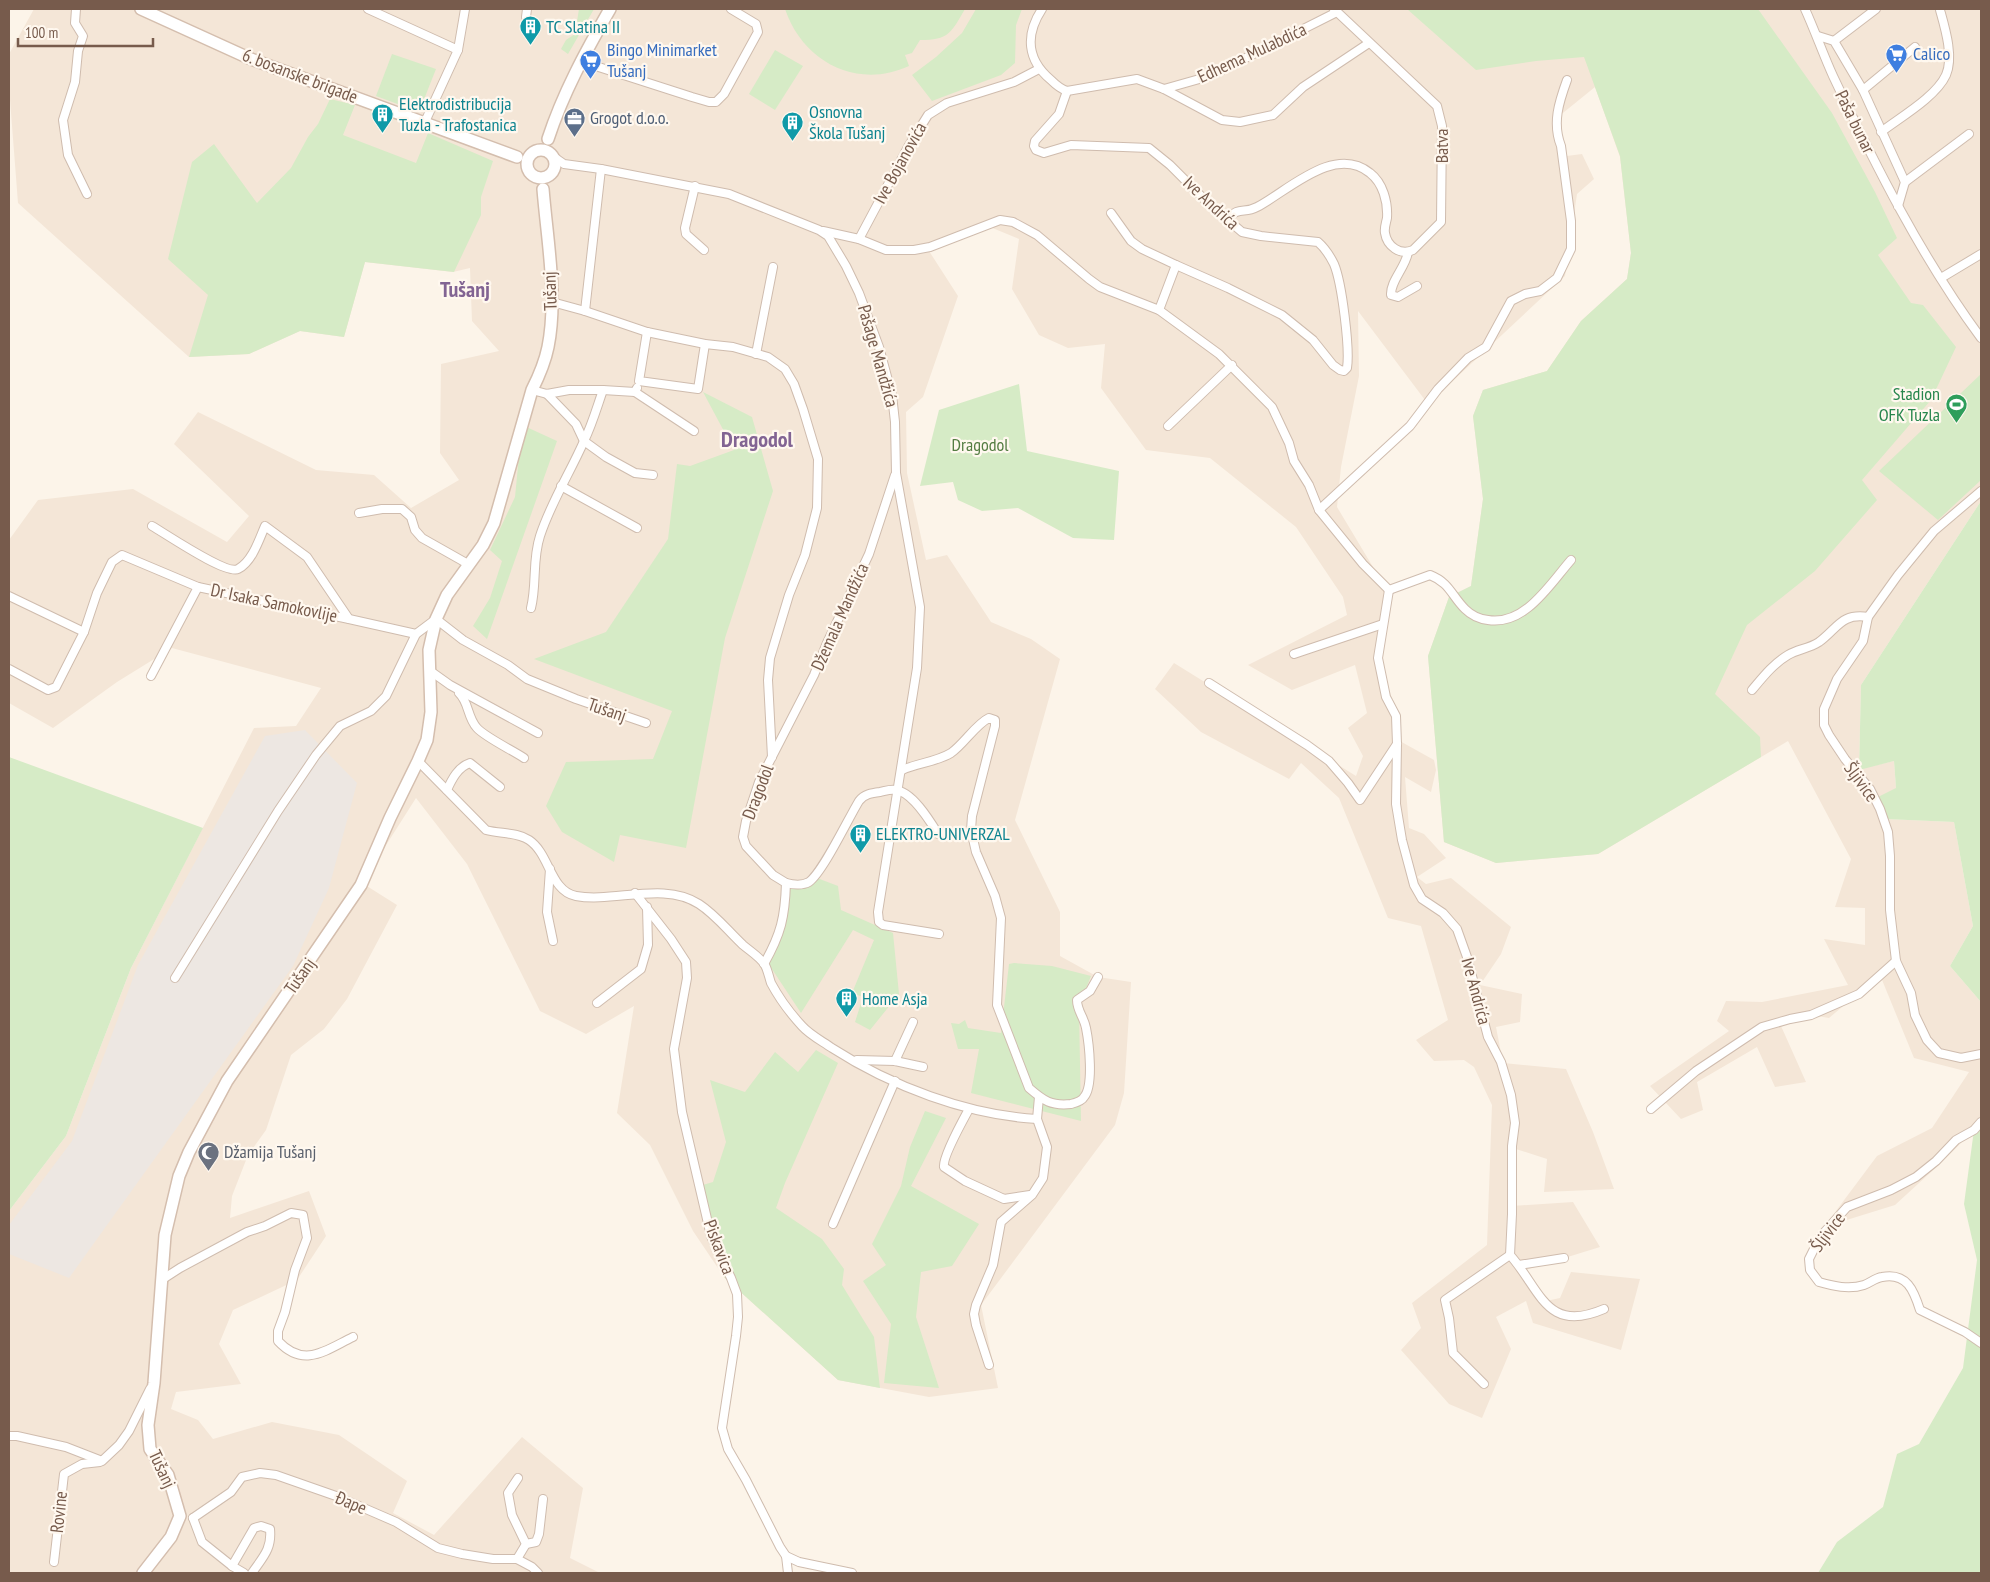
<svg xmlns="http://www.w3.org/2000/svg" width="1990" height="1582" font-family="'PT Sans Narrow',sans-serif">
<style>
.residential{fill:#f4e6d7}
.industrial{fill:#ede7e2}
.green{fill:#d6ebc6}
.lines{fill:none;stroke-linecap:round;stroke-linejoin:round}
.street-casing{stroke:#cfbcae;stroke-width:10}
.secondary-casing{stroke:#d4beae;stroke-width:14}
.street{stroke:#fff;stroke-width:8}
.secondary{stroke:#fff;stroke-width:11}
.labels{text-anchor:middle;stroke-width:4.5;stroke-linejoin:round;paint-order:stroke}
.culture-label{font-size:18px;fill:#0d838f;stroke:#fff8ef;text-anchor:start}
.shop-label{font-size:18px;fill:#366cbe;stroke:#fff8ef;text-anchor:start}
.street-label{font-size:18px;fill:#775b4c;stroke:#fff8ef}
.service-label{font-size:18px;fill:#4e5e75;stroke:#fff8ef;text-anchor:start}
.leisure-label{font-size:18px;fill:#27864d;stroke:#fff8ef;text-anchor:end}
.park-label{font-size:18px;fill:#557d43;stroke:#fff8ef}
.worship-label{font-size:18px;fill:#5b616d;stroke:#fff8ef;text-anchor:start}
.district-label{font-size:22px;font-weight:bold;fill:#826493;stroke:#fff8ef}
</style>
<rect width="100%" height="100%" fill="#fcf4e9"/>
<path class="residential" d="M34,9H1981V501L1861,685L1859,769L1894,761L1896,788L1885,819L1954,822L1973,926L1950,966L1981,1002V1128L1974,1130L1942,1162L1895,1205L1824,1227L1877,1156L1932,1128L1969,1072L1914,1058L1880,975L1829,1018L1811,1015L1781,1026L1806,1082L1775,1087L1757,1047L1697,1082L1703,1110L1681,1119L1650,1086L1729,1031L1717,1021L1726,1001L1762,1002L1848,985L1824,939L1865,945V908L1835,907L1851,859L1788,741L1598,854L1496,863L1444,842L1428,656L1449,597L1471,586L1483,499L1473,416L1483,390L1547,371L1581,321L1627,279L1631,253L1620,157L1595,87L1553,121L1559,157L1582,154L1594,179L1577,194L1565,276L1428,404L1358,311L1359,376L1341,467L1337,507L1388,592L1375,661L1398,740L1434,760L1436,770L1431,792L1405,777L1409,828L1424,834L1446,858L1417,877L1426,884L1451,878L1511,927L1501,954L1480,985L1522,994L1520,1022L1496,1027L1503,1063L1566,1069L1593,1132L1614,1189L1544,1192L1547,1159L1516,1149L1512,1206L1573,1202L1600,1247L1522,1271L1546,1301L1560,1298L1571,1272L1640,1279L1621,1350L1533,1323L1526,1301L1496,1317L1511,1349L1482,1418L1449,1404L1401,1350L1421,1328L1412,1303L1487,1245L1492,1105L1474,1067L1464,1060L1434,1061L1416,1040L1448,1020L1421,926L1388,918L1339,798L1301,763L1289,779L1201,732L1155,689L1174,663L1356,776L1363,756L1348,728L1367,713L1355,665L1292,690L1248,665L1347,615L1343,597L1296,527L1210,458L1146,450L1101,388L1105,344L1068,348L1039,335L1012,289L1019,239L990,227L929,251L958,296L923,397L906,412L907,473L926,560L947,555L991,622L1031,639L1060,659L1015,820L1060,912V956L1098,977L1131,982L1124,1093L1115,1125L981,1305L998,1388L929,1397L838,1380L724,1277L693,1231L650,1145L617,1113L634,1006L586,1034L540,1011L467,864L416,798L362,883L397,905L347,999L324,1029L291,1055L266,1130L248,1155L232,1196L230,1218L309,1191L326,1236L297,1280L233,1310L219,1344L241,1384L176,1392L171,1409L198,1420L213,1439L272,1422L339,1435L407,1481L393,1513L434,1535L522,1437L583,1488L570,1558L600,1573H9V1211L66,1136L131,968L254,728L296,726L321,688L172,648L117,682L53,728L9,703V540L38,500L133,489L227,542L249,516L174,444L198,412L316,470L374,475L411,508L459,480L440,453L441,364L499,351L472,321L470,268L453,272L365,262L344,337L300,331L249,354L189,357L18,203L9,87V54Z"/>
<path class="industrial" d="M305,730L357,783L329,888L293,966L69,1278L9,1254V1225L72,1141L138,965L265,736Z"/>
<g class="green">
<path d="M579,9H594L568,54L561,49L566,40L575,34Z"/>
<path d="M785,9H965C951,33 949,40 920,40L912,53L905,55L909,66C857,90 803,62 785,9Z"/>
<path d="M976,9H1022L1016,25L1015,63L1001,75L932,101L912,75L936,57L962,33Z"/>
<path d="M1407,9H1758L1832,113L1875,192L1897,238L1878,255L1911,303L1923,305L1956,347L1931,400L1862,480L1877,500L1815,571L1747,625L1715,694L1760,737L1761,757L1598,854L1496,863L1444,842L1428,656L1449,597L1471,586L1483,499L1473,416L1483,390L1547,371L1581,321L1627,279L1631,253L1620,156L1584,57L1536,61L1476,70Z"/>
<path d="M775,50L803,66L775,110L749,94Z"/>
<path d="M392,54L436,69L419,112L376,96Z"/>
<path d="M330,99L355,105L343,135L416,163L428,133L493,161L481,197V215L454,272L365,262L344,337L300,331L249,354L189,357L208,295L168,259L192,162L214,144L257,203L291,168L308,137L318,124Z"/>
<path d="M1981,374V480L1938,520L1879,471Z"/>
<path d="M1019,384L1027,451L1119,471L1114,540L1073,538L1018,508L982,511L958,500L953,482L920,486L939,410Z"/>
<path d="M703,392L752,417L773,491L725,638L686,848L620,835L614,862L562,832L546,806L566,762L653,759L672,711L534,659L606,632L668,539L677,464L690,466L734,450Z"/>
<path d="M522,425L557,441L487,639L473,626L490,598L502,561L490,550L515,497Z"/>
<path d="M1981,501V1002L1950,966L1973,926L1954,822L1885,819L1874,799L1896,788L1894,761L1859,770L1861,685Z"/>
<path d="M9,757L203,828L131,968L66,1136L9,1211Z"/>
<path d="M817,878L838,886L841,910L893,933L899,994L870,1030L855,1022L863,997L852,993L874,940L853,930L801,1013L766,960L782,926L783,890Z"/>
<path d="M1014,963L1052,966L1091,976L1079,1006L1081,1121L971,1093L979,1049H958L951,1023L959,1024L965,1020L968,1028L1001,1033L1009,964Z"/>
<path d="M816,1050L838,1063L785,1183L776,1208L822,1239L844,1269L842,1285L874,1337L880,1388L838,1380L724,1277L696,1187L713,1182L726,1142L710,1080L745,1092L775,1052L798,1072Z"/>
<path d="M925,1111L946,1118L911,1186L979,1224L952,1266L921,1272L916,1317L939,1388L884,1383L891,1324L863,1281L886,1265L872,1244L901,1186L910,1147Z"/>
<path d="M1981,1128V1573H1818L1837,1542L1883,1507L1897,1454L1919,1444L1963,1368L1977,1260L1964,1204L1974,1130Z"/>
</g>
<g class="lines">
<defs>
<g id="street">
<path d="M76,9L75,23L83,36L78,51L75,82L63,120L68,155L87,194"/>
<path d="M368,9L458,50"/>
<path d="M1042,9C1025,35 1027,60 1051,80C1056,85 1061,89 1067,91L1059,114L1035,141L1034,146L1036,150L1044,153L1071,145L1149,148L1170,165L1207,202L1242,232L1261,236L1318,242C1325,248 1330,256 1334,264C1342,283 1350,349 1347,368L1344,371L1340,370L1333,365L1313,340L1282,315L1228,288L1176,265L1159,310"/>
<path d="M1805,9C1815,31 1823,54 1833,76C1876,167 1922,258 1981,338"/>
<path d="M526,17L527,9"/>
<path d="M1818,36L1834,41L1863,90L1905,182L1898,206"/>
<path d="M1834,41L1876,9"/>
<path d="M580,61L692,97L709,102H716L724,94L758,32L756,24L731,9"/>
<path d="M1164,89L1210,76L1337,12"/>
<path d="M1863,90L1915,47"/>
<path d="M1067,91L1137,79L1164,89L1222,120L1240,122L1273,115L1303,87L1369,43"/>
<path d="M424,124L458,50L465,9"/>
<path d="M1881,132C1899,118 1936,97 1946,75C1954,57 1945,28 1940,10"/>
<path d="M554,157L564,164L601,169L729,194L819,230L828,236L846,266L859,293L879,347L892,395L895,422L896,473L920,607L917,668L878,912L879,922L883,925L939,934"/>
<path d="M1905,182L1969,134"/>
<path d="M695,186L685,228L686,234L704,250"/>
<path d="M1111,213L1131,241L1142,249L1176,265"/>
<path d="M1227,219C1239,206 1244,214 1257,207C1288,191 1334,144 1370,173C1383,183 1388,202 1387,218C1386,223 1384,228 1385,233C1387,246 1400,256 1413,250L1441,222L1442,126L1437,106L1334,9"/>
<path d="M823,231L859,239L886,250H914L930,247L1000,220L1013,222L1037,235L1089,279L1100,287L1159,310L1219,354L1272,407L1289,443L1294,461L1309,485L1319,510L1363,564L1389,590"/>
<path d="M859,239L908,147L928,115L947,103L1014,82L1039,69"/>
<path d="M1408,252C1406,267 1390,281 1391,295L1398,297L1417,286"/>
<path d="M1941,278L1981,254"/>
<path d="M552,302L585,311L647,332L705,344L733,347L768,357L785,369L794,384L803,409L818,459L817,508L805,555L789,595L770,658L768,680L772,757"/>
<path d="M585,311L601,169"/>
<path d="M647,332L639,381L698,389L705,344"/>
<path d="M756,354L773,267"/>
<path d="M603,390L635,392L637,388"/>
<path d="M635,392L694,431"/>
<path d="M547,394L576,424L584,441L606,457L635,473L653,475"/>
<path d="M1168,426L1232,365"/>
<path d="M561,486L637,528"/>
<path d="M1981,491L1934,531L1898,575L1868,617L1863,641L1837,679L1824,709V725L1829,735L1845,759L1870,789L1880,809L1888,832L1890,856V910L1896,961L1911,993L1915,1015L1927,1040L1939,1053L1961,1058L1981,1054"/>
<path d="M1319,510L1410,426L1438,389L1468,358L1486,347L1511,301L1525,294L1540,291L1557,278L1571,249V221L1561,146C1552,123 1559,102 1567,80"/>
<path d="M359,513L382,509H402L411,517L415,530L422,538L468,564"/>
<path d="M152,526C166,534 226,575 238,569C252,562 259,540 265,526L307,557L349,619L416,634L436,619L463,640L508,665L527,679L576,699L646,723"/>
<path d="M1389,590L1378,658L1386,697L1396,716L1397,744L1396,804L1402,840L1414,885L1422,899L1443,913L1457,929L1467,957L1488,1037L1501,1062L1511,1095L1515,1123L1512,1146V1214L1510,1255C1541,1290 1546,1334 1604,1309"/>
<path d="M1389,590L1430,575C1450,583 1451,595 1465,609C1472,616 1479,619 1488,620C1525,626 1550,584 1571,560"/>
<path d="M9,596L84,632"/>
<path d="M531,608C537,584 532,560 540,536C551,502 570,473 584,441C592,425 597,407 603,390H569L547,394L532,390"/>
<path d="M1294,654L1383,624"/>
<path d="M9,669L48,690L56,687L84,632L97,593L112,562L122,555L198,587L349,619"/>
<path d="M429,670L450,685L538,733"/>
<path d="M151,676L198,587"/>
<path d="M1209,683L1307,745L1329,761L1348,783L1360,800L1397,744"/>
<path d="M1752,690C1763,677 1773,664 1788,655C1798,649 1808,649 1819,642C1838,628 1841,613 1868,617"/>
<path d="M459,693C469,702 467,717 477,728C485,737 512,750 524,758"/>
<path d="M418,761L486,830C500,834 517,832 529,840C550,854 550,891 576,896C614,903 664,881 699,904C716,915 728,931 743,945C750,951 760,957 765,965C768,971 769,977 771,983C779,998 790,1013 802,1026C810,1035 822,1041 832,1048C891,1086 967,1115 1037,1119"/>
<path d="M902,770C918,763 936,762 951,753C964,744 976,724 989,718L995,720V726L972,816L971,830L976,852L995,896L1001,918L997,1005L1029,1088C1044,1101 1051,1106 1071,1104C1075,1103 1082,1101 1084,1097C1094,1086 1089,1043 1086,1028C1084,1017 1077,1011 1077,1000L1090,991L1098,977"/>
<path d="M447,790C452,779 458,767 470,763L500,787"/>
<path d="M550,869L547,912L553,941"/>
<path d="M786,883C794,885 802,886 809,882C823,872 848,819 859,801C864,794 872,793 880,792C885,791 891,789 895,790C912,791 930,821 938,834"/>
<path d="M635,893L671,939L686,962L687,978L674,1049L682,1112L711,1236L731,1278L737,1294L738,1317L736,1336L722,1428L728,1449L746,1480L780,1547L786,1556L788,1573"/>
<path d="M764,964C781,934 785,917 786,883L773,875L746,846L743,837L746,821L759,782L814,675L827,643L869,554L895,475"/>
<path d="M175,978L278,811L316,755L340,726L371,711L386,696L416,634"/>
<path d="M597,1003L641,969L648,945L647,907"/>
<path d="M857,1060L895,1061L923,1067"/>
<path d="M895,1061L913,1022"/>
<path d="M969,1109C963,1120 942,1158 944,1167L965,1181L1004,1199L1030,1195"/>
<path d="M1651,1109L1696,1071L1762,1027L1790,1019L1811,1015L1859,994L1896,961"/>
<path d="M1981,1122L1974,1130L1956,1140L1936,1161L1916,1177L1891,1190L1847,1207L1820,1237L1809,1259L1810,1270L1819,1282C1833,1286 1849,1290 1864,1285C1870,1283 1875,1278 1882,1277C1907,1272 1914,1291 1920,1310L1965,1332L1981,1343"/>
<path d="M833,1224L895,1081"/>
<path d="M1519,1265L1564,1258"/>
<path d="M163,1279L180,1268L247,1232L265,1226L291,1213L303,1215L307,1238L295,1270L285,1312L278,1331V1341C304,1369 326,1350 353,1337"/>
<path d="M989,1365L976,1325L974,1314L976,1305L993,1265L1001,1222L1032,1195L1043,1178L1047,1147L1037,1119L1039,1097"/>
<path d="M1484,1384L1453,1353L1449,1318L1445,1300L1510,1255"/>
<path d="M9,1436H17L66,1447L102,1461L119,1445L129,1431L150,1389"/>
<path d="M193,1518L231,1492L242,1477L260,1473L276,1475L336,1496L396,1522L438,1548L462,1554L493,1559H517L532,1567L538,1573"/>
<path d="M193,1518L202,1542L232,1566L244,1573"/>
<path d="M526,1544L536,1542L539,1534L543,1499"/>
<path d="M786,1556L799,1562L852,1573"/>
<path d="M517,1559L526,1544L512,1515L508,1493L518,1478"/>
<path d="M54,1562L64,1474L82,1464L100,1462"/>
<path d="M232,1566L254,1528L261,1526L270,1529C272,1549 263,1557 252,1573"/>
</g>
<g id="secondary">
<path d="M141,9L251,59L517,157"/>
<path d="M548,139C563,93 586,51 610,9"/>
<circle cx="541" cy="164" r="14"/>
<path d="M143,1573L171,1537L180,1516L168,1475L150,1449L148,1425L154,1383L165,1235L179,1176L189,1152L227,1081L361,885L390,818L418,761L427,740L431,712L429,650L436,619L447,595L483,545L494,523L532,390C539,376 545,362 548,347C558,297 547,239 543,189"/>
</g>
</defs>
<use href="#street" class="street-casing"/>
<use href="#secondary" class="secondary-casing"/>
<use href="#street" class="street"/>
<use href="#secondary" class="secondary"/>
</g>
<defs>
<symbol id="building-pin" viewBox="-11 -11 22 30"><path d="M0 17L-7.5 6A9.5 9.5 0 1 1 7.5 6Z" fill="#0f9aa8" stroke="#fff8ef"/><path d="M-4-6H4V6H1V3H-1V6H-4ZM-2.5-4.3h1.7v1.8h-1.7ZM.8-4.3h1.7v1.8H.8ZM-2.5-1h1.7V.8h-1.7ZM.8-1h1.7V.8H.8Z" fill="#fff"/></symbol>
<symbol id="supermarket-pin" viewBox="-11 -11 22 30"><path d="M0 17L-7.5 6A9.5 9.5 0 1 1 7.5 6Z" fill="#3f7fe0" stroke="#fff8ef"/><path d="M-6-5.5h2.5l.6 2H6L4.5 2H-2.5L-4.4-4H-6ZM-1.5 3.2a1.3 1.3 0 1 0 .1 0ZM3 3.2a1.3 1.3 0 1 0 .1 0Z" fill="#fff"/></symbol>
<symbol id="office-pin" viewBox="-11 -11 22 30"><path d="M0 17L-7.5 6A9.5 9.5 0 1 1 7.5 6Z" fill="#5c6f8a" stroke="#fff8ef"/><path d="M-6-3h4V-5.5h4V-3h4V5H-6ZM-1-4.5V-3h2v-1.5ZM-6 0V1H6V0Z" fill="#fff"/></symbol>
<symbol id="stadium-pin" viewBox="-11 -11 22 30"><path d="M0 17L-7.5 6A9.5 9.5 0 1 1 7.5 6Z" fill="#2e9e5b" stroke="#fff8ef"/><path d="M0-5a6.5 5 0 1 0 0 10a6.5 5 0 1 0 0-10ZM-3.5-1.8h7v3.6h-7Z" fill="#fff"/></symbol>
<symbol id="mosque-pin" viewBox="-11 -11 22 30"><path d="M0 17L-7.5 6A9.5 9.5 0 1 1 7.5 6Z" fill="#6b7280" stroke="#fff8ef"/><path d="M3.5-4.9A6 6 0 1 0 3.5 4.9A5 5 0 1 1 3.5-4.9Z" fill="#fff"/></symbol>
</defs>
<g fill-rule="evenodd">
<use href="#building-pin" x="518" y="14" width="25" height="34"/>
<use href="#supermarket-pin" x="1884" y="42" width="25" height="34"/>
<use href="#supermarket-pin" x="578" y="48" width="25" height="34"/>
<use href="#building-pin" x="370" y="102" width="25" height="34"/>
<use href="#office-pin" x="562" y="106" width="25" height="34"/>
<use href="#building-pin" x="780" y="110" width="25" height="34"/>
<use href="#stadium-pin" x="1944" y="392" width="25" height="34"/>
<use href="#building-pin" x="848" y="822" width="25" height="34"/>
<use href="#building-pin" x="834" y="986" width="25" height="34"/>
<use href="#mosque-pin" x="196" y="1140" width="25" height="34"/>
</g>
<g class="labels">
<g class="culture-label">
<text x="546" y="33">TC Slatina II</text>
<text x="399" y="110">Elektrodistribucija<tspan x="399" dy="21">Tuzla - Trafostanica</tspan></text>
<text x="809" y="118">Osnovna<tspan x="809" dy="21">Škola Tušanj</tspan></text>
<text x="876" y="840">ELEKTRO-UNIVERZAL</text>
<text x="862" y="1005">Home Asja</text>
</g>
<g class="shop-label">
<text x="607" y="56">Bingo Minimarket<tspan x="607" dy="21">Tušanj</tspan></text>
<text x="1913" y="60">Calico</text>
</g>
<g class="street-label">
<text transform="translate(1252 53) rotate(-25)" y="6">Edhema Mulabdića</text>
<text transform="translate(300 76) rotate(21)" y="6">6. bosanske brigade</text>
<text transform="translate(1855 122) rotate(64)" y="6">Paša bunar</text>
<text transform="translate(1442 146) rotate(-90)" y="6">Batva</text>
<text transform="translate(900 163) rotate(-61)" y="6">Ive Bojanovića</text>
<text transform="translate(1211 203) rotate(43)" y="6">Ive Andrića</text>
<text transform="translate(550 291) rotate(-92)" y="6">Tušanj</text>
<text transform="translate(878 356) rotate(74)" y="6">Pašage Mandžića</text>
<text transform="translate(274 603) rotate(12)" y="6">Dr Isaka Samokovlije</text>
<text transform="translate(840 617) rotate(-66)" y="6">Džemala Mandžića</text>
<text transform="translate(607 710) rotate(19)" y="6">Tušanj</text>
<text transform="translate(1861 782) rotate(54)" y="6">Šljivice</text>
<text transform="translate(758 792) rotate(-69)" y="6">Dragodol</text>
<text transform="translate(300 976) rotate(-55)" y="6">Tušanj</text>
<text transform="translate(1476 991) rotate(75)" y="6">Ive Andrića</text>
<text transform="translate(1828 1232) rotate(-53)" y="6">Šljivice</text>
<text transform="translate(719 1247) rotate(69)" y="6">Piskavica</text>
<text transform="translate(162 1469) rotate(65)" y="6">Tušanj</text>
<text transform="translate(351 1503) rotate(23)" y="6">Đape</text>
<text transform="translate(59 1512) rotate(-84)" y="6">Rovine</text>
</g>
<g class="service-label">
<text x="590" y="124">Grogot d.o.o.</text>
</g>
<g class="leisure-label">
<text x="1940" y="400">Stadion<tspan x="1940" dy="21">OFK Tuzla</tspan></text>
</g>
<g class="park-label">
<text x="980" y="451">Dragodol</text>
</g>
<g class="worship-label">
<text x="224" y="1158">Džamija Tušanj</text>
</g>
<g class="district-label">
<text x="465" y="297">Tušanj</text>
<text x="757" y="447">Dragodol</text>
</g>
</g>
<rect width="1990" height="1582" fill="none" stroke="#775b4c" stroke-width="20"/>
<path d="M18 38v8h135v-8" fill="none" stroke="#775b4c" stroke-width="2.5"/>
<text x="25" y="38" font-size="15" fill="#775b4c" stroke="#fff8ef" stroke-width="4" paint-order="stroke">100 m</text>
</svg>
